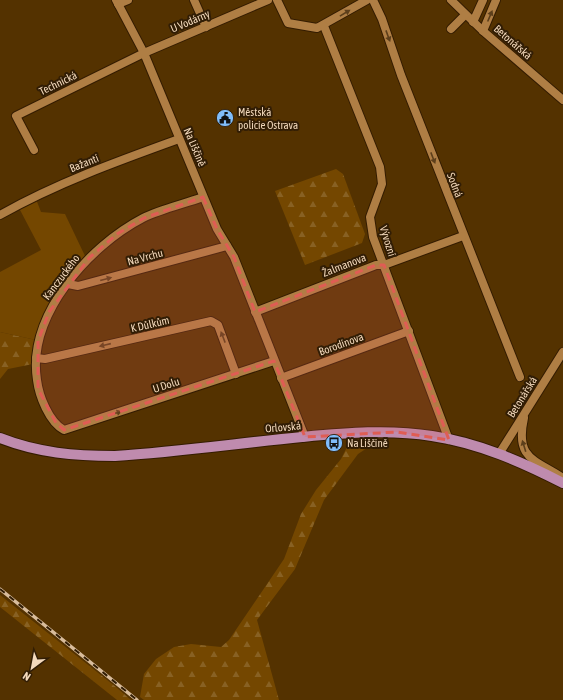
<svg xmlns="http://www.w3.org/2000/svg" width="563" height="700" font-family="'Asap Condensed',sans-serif">
<style>
.forest{fill:url(#forest-firs)}
.park{fill:#744700}
.lines{fill:none;stroke-linecap:round;stroke-linejoin:round}
.minor-casing{stroke:#341c00;stroke-width:10}
.major-casing{stroke:#341c00;stroke-width:12}
.minor{stroke:#af7e44;stroke-width:8}
.major{stroke:#bf8bae;stroke-width:10}
.rail-casing{stroke:#d8bc9c;stroke-width:3.5}
.rail{stroke:#311d05;stroke-width:2;stroke-dasharray:6;stroke-linecap:butt}
.oneway{fill:#5d3f1b}
.marked{fill:#df5d54;fill-opacity:0.2;stroke:#df5d54;stroke-width:3;stroke-dasharray:8 5;stroke-linejoin:round}
.labels{text-anchor:middle;stroke-width:4;stroke-linejoin:round;paint-order:stroke}
.street-label{font-size:11px;fill:#f3d9bc;stroke:#311d05}
.poi-label{font-size:11px;fill:#f3d9bc;stroke:#311d05;text-anchor:start}
</style>
<defs>
<pattern id="forest-firs" width="22" height="20" patternUnits="userSpaceOnUse"><rect width="22" height="20" fill="#744700"/><path d="M5 1l3.5 6h-7zM16 11l3.5 6h-7z" fill="#886123"/></pattern>
</defs>
<rect width="100%" height="100%" fill="#543200"/>
<g class="forest">
<path d="M336,169L343,174L365,234L362,243L305,265L275,191Z"/>
<path d="M0,332L36,340L33,364L8,369L0,379Z"/>
<path d="M360,442H376L358,454L324,500L295,569L257,620L279,700H144L140,697L144,674L156,659L174,647L191,644L221,647L229,640L284,559L301,514L316,490L341,459L348,445Z"/>
<path d="M0,595L116,687L131,700H117L0,607Z"/>
</g>
<path class="park" d="M36,199L41,212L65,214L86,258L36,340L0,332V272L41,250L19,208Z"/>
<g class="lines">
<defs>
<g id="minor">
<path d="M116,0L144,53L217,229L234,257L305,437"/>
<path d="M194,0L206,27"/>
<path d="M277,0L288,23L317,28L367,0"/>
<path d="M373,0L382,19L401,75L520,377"/>
<path d="M451,0L483,31L563,100"/>
<path d="M118,4L128,0"/>
<path d="M473,22L483,0"/>
<path d="M324,26L380,167L382,184L370,217L373,237L449,440"/>
<path d="M451,29L465,15"/>
<path d="M483,31L496,0"/>
<path d="M34,150L16,116L144,53L268,0"/>
<path d="M203,197C184,204 161,209 143,218C89,246 27,315 37,380C39,396 49,422 64,430L274,361"/>
<path d="M0,215C57,183 118,161 179,139"/>
<path d="M68,284L78,286L227,246"/>
<path d="M255,312L376,265H384L463,236"/>
<path d="M36,358L45,359L211,321L218,325L236,374"/>
<path d="M281,378L409,331"/>
<path d="M524,418C515,459 534,459 563,478"/>
<path d="M499,454L563,352"/>
</g>
<path id="major" d="M0,438C38,453 75,456 115,456C178,452 240,443 302,437C346,433 389,429 432,436C479,443 522,462 563,483"/>
</defs>
<use href="#minor" class="minor-casing"/>
<use href="#major" class="major-casing"/>
<use href="#minor" class="minor"/>
<use href="#major" class="major"/>
<defs>
<path id="rail" d="M0,589L137,700"/>
</defs>
<use href="#rail" class="rail-casing"/>
<use href="#rail" class="rail"/>
</g>
<defs><path id="oneway-solid" d="M-6-.8H1V-3.2L6.5 0L1 3.2V.8H-6Z"/></defs>
<g class="oneway">
<use href="#oneway-solid" transform="translate(345 13) rotate(-31)"/>
<use href="#oneway-solid" transform="translate(490 16) rotate(-67)"/>
<use href="#oneway-solid" transform="translate(388 36) rotate(70)"/>
<use href="#oneway-solid" transform="translate(433 158) rotate(69)"/>
<use href="#oneway-solid" transform="translate(106 279) rotate(-15)"/>
<use href="#oneway-solid" transform="translate(223 337) rotate(-111)"/>
<use href="#oneway-solid" transform="translate(105 345) rotate(167)"/>
<use href="#oneway-solid" transform="translate(116 413) rotate(-18)"/>
<use href="#oneway-solid" transform="translate(524 446) rotate(-107)"/>
</g>
<path class="marked" d="M203,197L217,229L234,257L255,312L376,265H384L449,440L397,432L305,437L274,361L64,430L56,423L38,389V341L49,312L89,258L117,234L144,218Z"/>
<defs>
<symbol id="civic-disc" viewBox="-11 -11 22 22"><circle r="9.5" fill="#80bdfa" stroke="#311d05"/><path d="M-.6-6.5H3V-4.5H.6V-3L4-1V1h2V6H-6V1h2V-1L-.6-3ZM-1.2 2.5V6h2.4V2.5Z" fill="#111"/></symbol>
<symbol id="bus-disc" viewBox="-11 -11 22 22"><circle r="9.5" fill="#80bdfa" stroke="#311d05"/><path d="M-5-6H5V4H4V6H2V4H-2V6H-4V4H-5ZM-3.5-4V0h7V-4ZM-3.5 1.2v1.5H-2V1.2ZM2 1.2v1.5H3.5V1.2Z" fill="#111"/></symbol>
</defs>
<g fill-rule="evenodd">
<use href="#civic-disc" x="215" y="108" width="20" height="20"/>
<use href="#bus-disc" x="324" y="433" width="20" height="20"/>
</g>
<g class="labels">
<g class="street-label">
<text transform="translate(190 21) rotate(-23)" y="4">U Vodárny</text>
<text transform="translate(513 42) rotate(41)" y="4">Betonářská</text>
<text transform="translate(58 83) rotate(-26)" y="4">Technická</text>
<text transform="translate(195 147) rotate(67)" y="4">Na Liščině</text>
<text transform="translate(84 163) rotate(-22)" y="4">Bažantí</text>
<text transform="translate(455 185) rotate(69)" y="4">Sodná</text>
<text transform="translate(388 241) rotate(73)" y="4">Vývozní</text>
<text transform="translate(145 257) rotate(-15)" y="4">Na Vrchu</text>
<text transform="translate(344 265) rotate(-21)" y="4">Žalmanova</text>
<text transform="translate(61 277) rotate(-53)" y="4">Kanczuckého</text>
<text transform="translate(150 324) rotate(-13)" y="4">K Důlkům</text>
<text transform="translate(341 344) rotate(-20)" y="4">Borodínova</text>
<text transform="translate(166 385) rotate(-18)" y="4">U Dolu</text>
<text transform="translate(522 397) rotate(-58)" y="4">Betonářská</text>
<text transform="translate(283 427) rotate(-5)" y="4">Orlovská</text>
</g>
<g class="poi-label">
<text x="238" y="116">Městská<tspan x="238" dy="13">policie Ostrava</tspan></text>
<text x="347" y="447">Na Liščině</text>
</g>
</g>
<g transform="translate(32 668) rotate(212)" stroke="#311d05" stroke-width="3" paint-order="stroke">
<path d="M0-3L7 15L0 10L-7 15Z" fill="#f3d9bc"/>
<text y="-6" font-size="11" font-weight="bold" text-anchor="middle" fill="#f3d9bc">N</text>
</g>
</svg>
